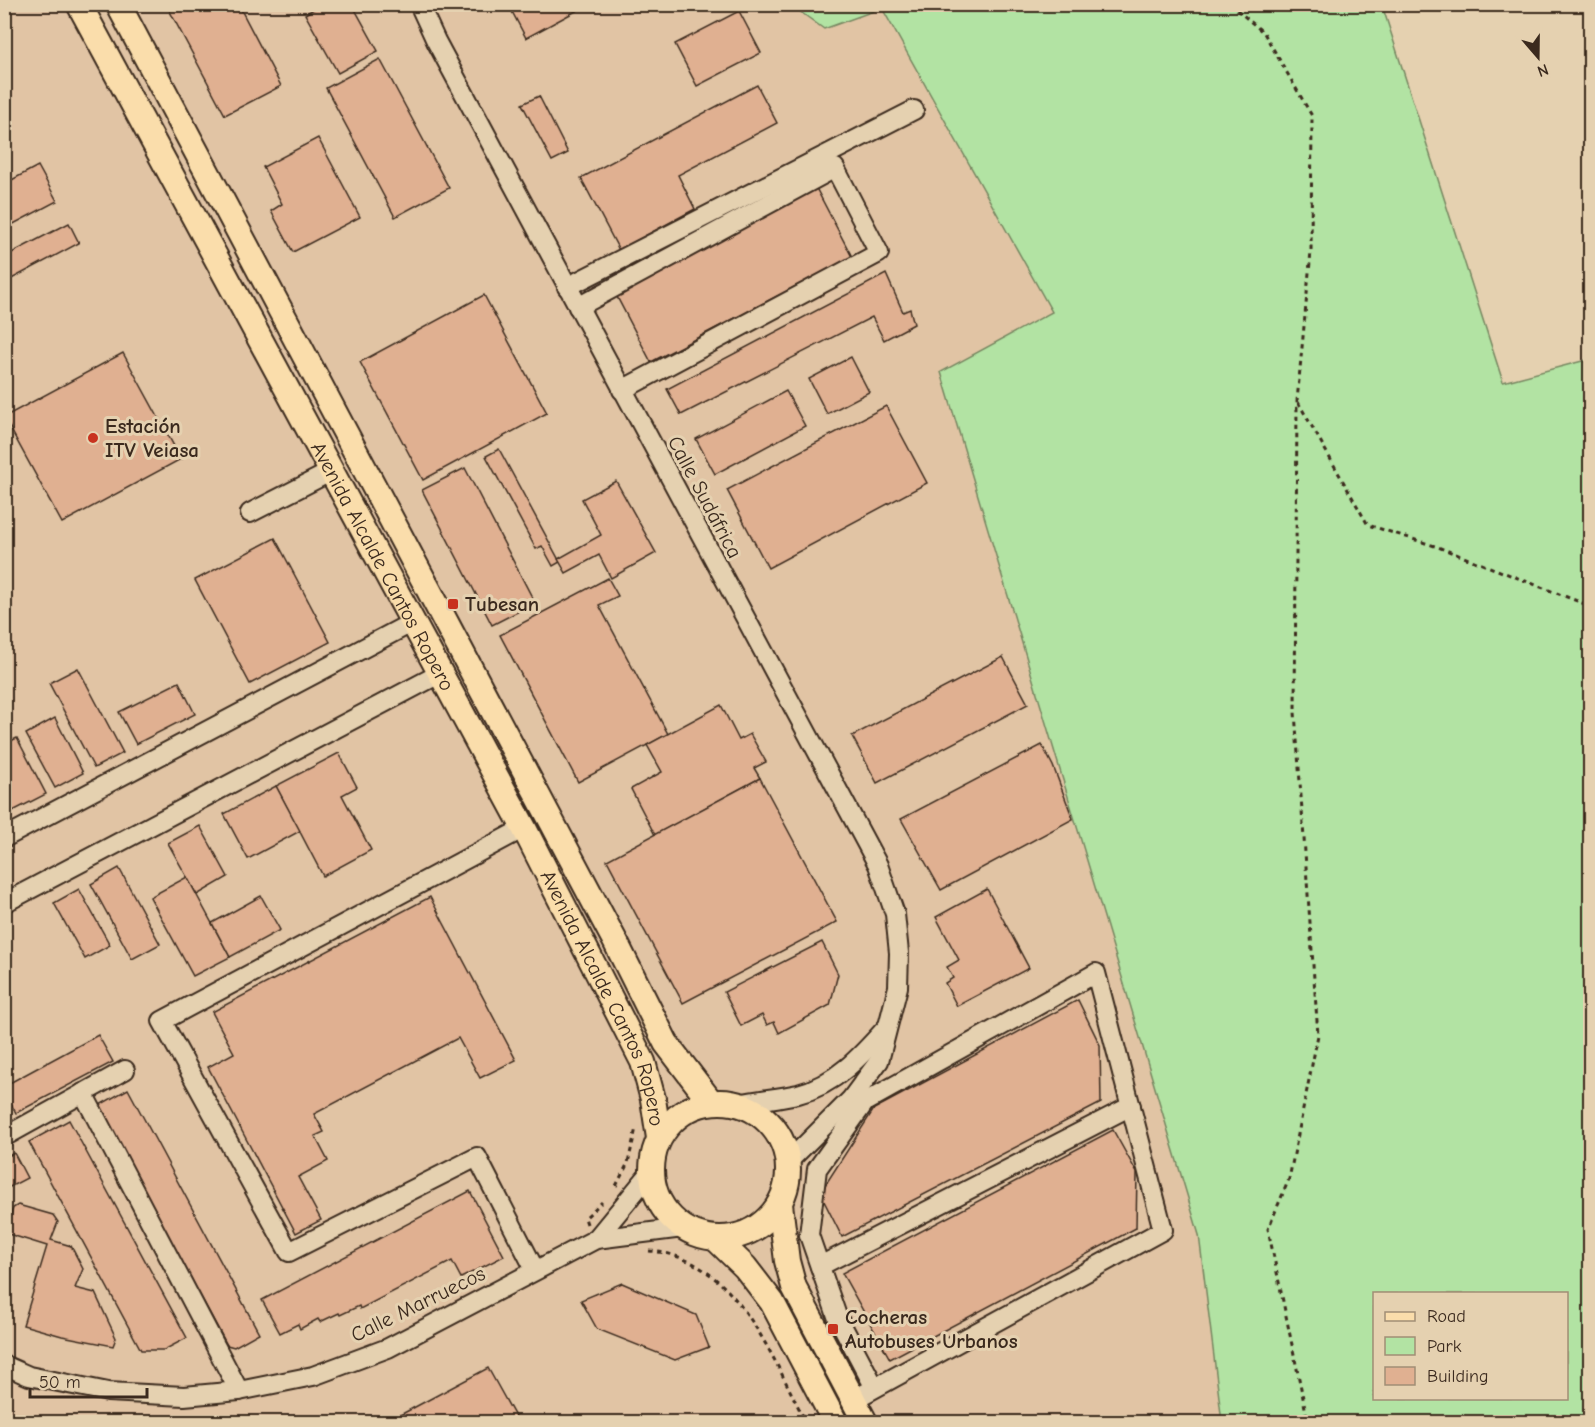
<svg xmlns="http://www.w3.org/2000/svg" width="1595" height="1427" font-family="'Comic Neue',sans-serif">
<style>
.built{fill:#e1c4a4}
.green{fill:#b2e3a3;stroke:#768660;stroke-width:1.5;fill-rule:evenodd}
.building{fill:#e0b091;stroke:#3b2a1e;stroke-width:1.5}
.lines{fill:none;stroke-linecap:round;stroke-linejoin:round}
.minor-casing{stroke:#3b2a1e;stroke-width:22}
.major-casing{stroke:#3b2a1e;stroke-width:28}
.path{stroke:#3b2a1e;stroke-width:3;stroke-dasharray:4.5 4.5;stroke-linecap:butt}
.minor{stroke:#e5d1b0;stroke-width:18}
.major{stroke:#faddab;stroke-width:24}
.poi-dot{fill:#c8321e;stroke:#e5d1b0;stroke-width:2}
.labels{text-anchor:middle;stroke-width:6;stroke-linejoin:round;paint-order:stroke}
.poi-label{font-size:21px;font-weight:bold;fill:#3b2a1e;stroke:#e5d1b0;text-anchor:start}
.street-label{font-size:21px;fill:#3b2a1e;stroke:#e5d1b0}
</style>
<rect width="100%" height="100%" fill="#e5d1b0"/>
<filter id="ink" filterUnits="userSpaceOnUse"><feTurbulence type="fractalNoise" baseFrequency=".0167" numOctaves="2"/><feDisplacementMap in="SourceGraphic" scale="12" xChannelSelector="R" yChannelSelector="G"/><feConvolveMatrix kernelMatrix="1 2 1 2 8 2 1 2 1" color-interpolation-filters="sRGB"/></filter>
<g filter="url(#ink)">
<path class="built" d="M791,4L825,28L882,8L1052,313L941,372L1199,1235L1222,1422H5V5Z"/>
<path class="green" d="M791,5H1382L1503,382L1590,359V1422H1222L1199,1235L941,372L1052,312L882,8L824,29ZM1374,1294H1566V1398H1374Z"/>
<g class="building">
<path d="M166,4H238L281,86L225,115Z"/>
<path d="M322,4H352L378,51L338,73L305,14Z"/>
<path d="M508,4H589L526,38Z"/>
<path d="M739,11L761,53L697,86L675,44Z"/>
<path d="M380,59L449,188L395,217L326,88Z"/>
<path d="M757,85L777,123L678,175L695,209L619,250L581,178Z"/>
<path d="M539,96L568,153L552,161L522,104Z"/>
<path d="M318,138L360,217L293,252L271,211L282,204L263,167Z"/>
<path d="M38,166L57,201L4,229V184Z"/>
<path d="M816,188L852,257L651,362L615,293Z"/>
<path d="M69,223L79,243L4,283V257Z"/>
<path d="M886,274L903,312L910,309L914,324L884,340L872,317L681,415L667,389Z"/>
<path d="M484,295L547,413L423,480L360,362Z"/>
<path d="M123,353L181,459L62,523L4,417Z"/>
<path d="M851,357L869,392L827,414L809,379Z"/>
<path d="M786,391L805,426L715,474L696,439Z"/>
<path d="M886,406L927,483L768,568L727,490Z"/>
<path d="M499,449L560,562L553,566L542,546L536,549L486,456Z"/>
<path d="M465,468L535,603L492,625L422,490Z"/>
<path d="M616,481L656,553L611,578L599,555L566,573L558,559L601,535L582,499Z"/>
<path d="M275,538L330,642L250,684L195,580Z"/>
<path d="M608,578L618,596L599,605L668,734L578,782L500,635Z"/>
<path d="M1003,657L1028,704L877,783L852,736Z"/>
<path d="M78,668L123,753L94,768L49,683Z"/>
<path d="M179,682L195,714L136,744L119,712Z"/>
<path d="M721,705L739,740L750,734L766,762L754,768L760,778L655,835L631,789L662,772L647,745Z"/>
<path d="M55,718L83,773L55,788L26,734Z"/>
<path d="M17,738L46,794L9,813L4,804V744Z"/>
<path d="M1042,745L1053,766L1073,819L941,890L901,819Z"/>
<path d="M339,753L357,787L342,795L371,850L323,876L276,786Z"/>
<path d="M760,778L837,922L683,1003L607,860Z"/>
<path d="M276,786L300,831L248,859L224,814Z"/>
<path d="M200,826L228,877L197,895L168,843Z"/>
<path d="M119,868L160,944L132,959L91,884Z"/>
<path d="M187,877L230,957L193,976L150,897Z"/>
<path d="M79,889L110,945L85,959L54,903Z"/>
<path d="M987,889L1029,968L957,1006L945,983L953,978L947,967L959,960L936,917Z"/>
<path d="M261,896L280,930L230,957L212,923Z"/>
<path d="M430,897L516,1060L480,1078L458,1038L314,1114L324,1132L315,1136L328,1161L298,1177L321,1220L296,1233L208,1067L234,1053L212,1012Z"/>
<path d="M822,942L838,974L830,1005L779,1033L774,1022L767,1025L762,1015L741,1026L724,992Z"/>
<path d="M1078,1000L1100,1045L1101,1103L842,1237L820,1193L874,1109Z"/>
<path d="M98,1035L113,1062L16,1113L4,1091V1086Z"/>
<path d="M128,1089L259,1333L234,1347L227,1345L98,1106Z"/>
<path d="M69,1120L187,1338L164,1350H141L29,1142Z"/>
<path d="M1113,1130L1137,1173L1136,1228L890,1359L842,1273Z"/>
<path d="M14,1153L27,1178L4,1190V1158Z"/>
<path d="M470,1191L504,1256L461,1278L452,1261L360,1309L359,1306L340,1315L339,1313L320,1322L318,1319L300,1329L298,1324L280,1333L262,1300Z"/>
<path d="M18,1205L53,1215L58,1222L51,1240L71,1246L83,1269L75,1288L95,1293L116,1338L113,1346L62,1336L23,1325L47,1246L5,1233L4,1236V1225L7,1226L13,1208Z"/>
<path d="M622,1283L696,1315L709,1347L675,1360L597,1329L581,1300Z"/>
<path d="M488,1368L518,1422H387Z"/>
</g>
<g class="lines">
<defs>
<g id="minor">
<path d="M419,4L436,41L878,865L895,914L899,953L898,987L879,1061L851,1099L788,1162"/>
<path d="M567,287L914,110"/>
<path d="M578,307L835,168L879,253L622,390"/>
<path d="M250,513L332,471"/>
<path d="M524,828L162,1021L289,1252L477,1157L535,1270"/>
<path d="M4,838L413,622"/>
<path d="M4,903L441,673"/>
<path d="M83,1093L239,1391"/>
<path d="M739,1104C758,1100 779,1098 798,1094C835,1085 862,1055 886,1028"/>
<path d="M4,1137L125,1070"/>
<path d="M596,1239L651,1172"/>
<path d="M820,1266L1131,1106"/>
<path d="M4,1365L29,1376L108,1392L184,1396L239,1391L313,1376L388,1348L596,1239L683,1228"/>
<path d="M853,1400L1163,1230L1096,973L865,1102L817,1169L809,1235L837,1316L875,1388"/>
</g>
<g id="major">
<path id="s1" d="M79,4L524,828L643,1062L653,1099L659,1138"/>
<path d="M118,4L615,941L666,1043L711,1102"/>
<circle cx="720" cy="1170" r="68"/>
<path d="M780,1204L787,1261L794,1287L865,1422"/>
<path d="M715,1238L745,1267L772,1302L835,1422"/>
</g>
</defs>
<use href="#minor" class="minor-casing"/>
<use href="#major" class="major-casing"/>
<g class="path">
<path d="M1230,4L1264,33L1312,116L1311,251L1297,401L1295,712L1318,1035L1289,1179L1268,1229L1308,1422"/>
<path d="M1298,402L1368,525L1438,547L1590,606"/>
<path d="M616,1186L628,1163L636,1128"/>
<path d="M587,1224L585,1218L602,1202"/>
<path d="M649,1251C735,1256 772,1358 806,1422"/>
</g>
<use href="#minor" class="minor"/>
<use href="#major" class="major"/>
</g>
</g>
<g class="poi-dot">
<circle cx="93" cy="438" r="6"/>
<rect x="447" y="598" width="12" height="12" rx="3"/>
<rect x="827" y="1323" width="12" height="12" rx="3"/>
</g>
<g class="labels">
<g class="poi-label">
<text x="105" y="433">Estación<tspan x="105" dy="24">ITV Veiasa</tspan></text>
<text x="465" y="611">Tubesan</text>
<text x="845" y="1324">Cocheras<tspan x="845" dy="24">Autobuses Urbanos</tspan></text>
</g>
<g class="street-label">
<text transform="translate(705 497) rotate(62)" y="7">Calle Sudáfrica</text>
<text dy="7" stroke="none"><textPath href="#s1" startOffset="639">Avenida Alcalde Cantos Ropero</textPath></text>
<text dy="7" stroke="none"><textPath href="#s1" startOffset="1125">Avenida Alcalde Cantos Ropero</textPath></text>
<text transform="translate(418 1304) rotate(-26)" y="7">Calle Marruecos</text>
</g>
</g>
<rect width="1595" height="1427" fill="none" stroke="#e5d1b0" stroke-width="24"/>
<rect x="12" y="12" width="1571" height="1403" fill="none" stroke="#3b2a1e" stroke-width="2" filter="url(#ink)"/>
<rect x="1373" y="1292" width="195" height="108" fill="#e5d1b0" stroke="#a18e76" stroke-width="1.5"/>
<rect x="1385" y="1312" width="30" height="9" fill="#faddab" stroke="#a18e76" stroke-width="1.5"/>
<text x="1427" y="1322" font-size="18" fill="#3b2a1e">Road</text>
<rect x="1385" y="1337" width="30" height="18" fill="#b2e3a3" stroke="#a18e76" stroke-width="1.5"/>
<text x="1427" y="1352" font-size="18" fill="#3b2a1e">Park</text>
<rect x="1385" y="1367" width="30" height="18" fill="#e0b091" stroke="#a18e76" stroke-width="1.5"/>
<text x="1427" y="1382" font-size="18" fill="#3b2a1e">Building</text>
<g transform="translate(1538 57) rotate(160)" stroke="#e5d1b0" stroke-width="4.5" paint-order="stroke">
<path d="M0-4.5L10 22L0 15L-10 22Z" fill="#3b2a1e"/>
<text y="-9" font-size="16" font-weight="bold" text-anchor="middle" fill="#3b2a1e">N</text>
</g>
<path d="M30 1388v9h117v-9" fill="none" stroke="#3b2a1e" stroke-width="3"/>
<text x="39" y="1388" font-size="18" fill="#3b2a1e" stroke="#e5d1b0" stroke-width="4.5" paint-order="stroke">50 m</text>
</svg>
